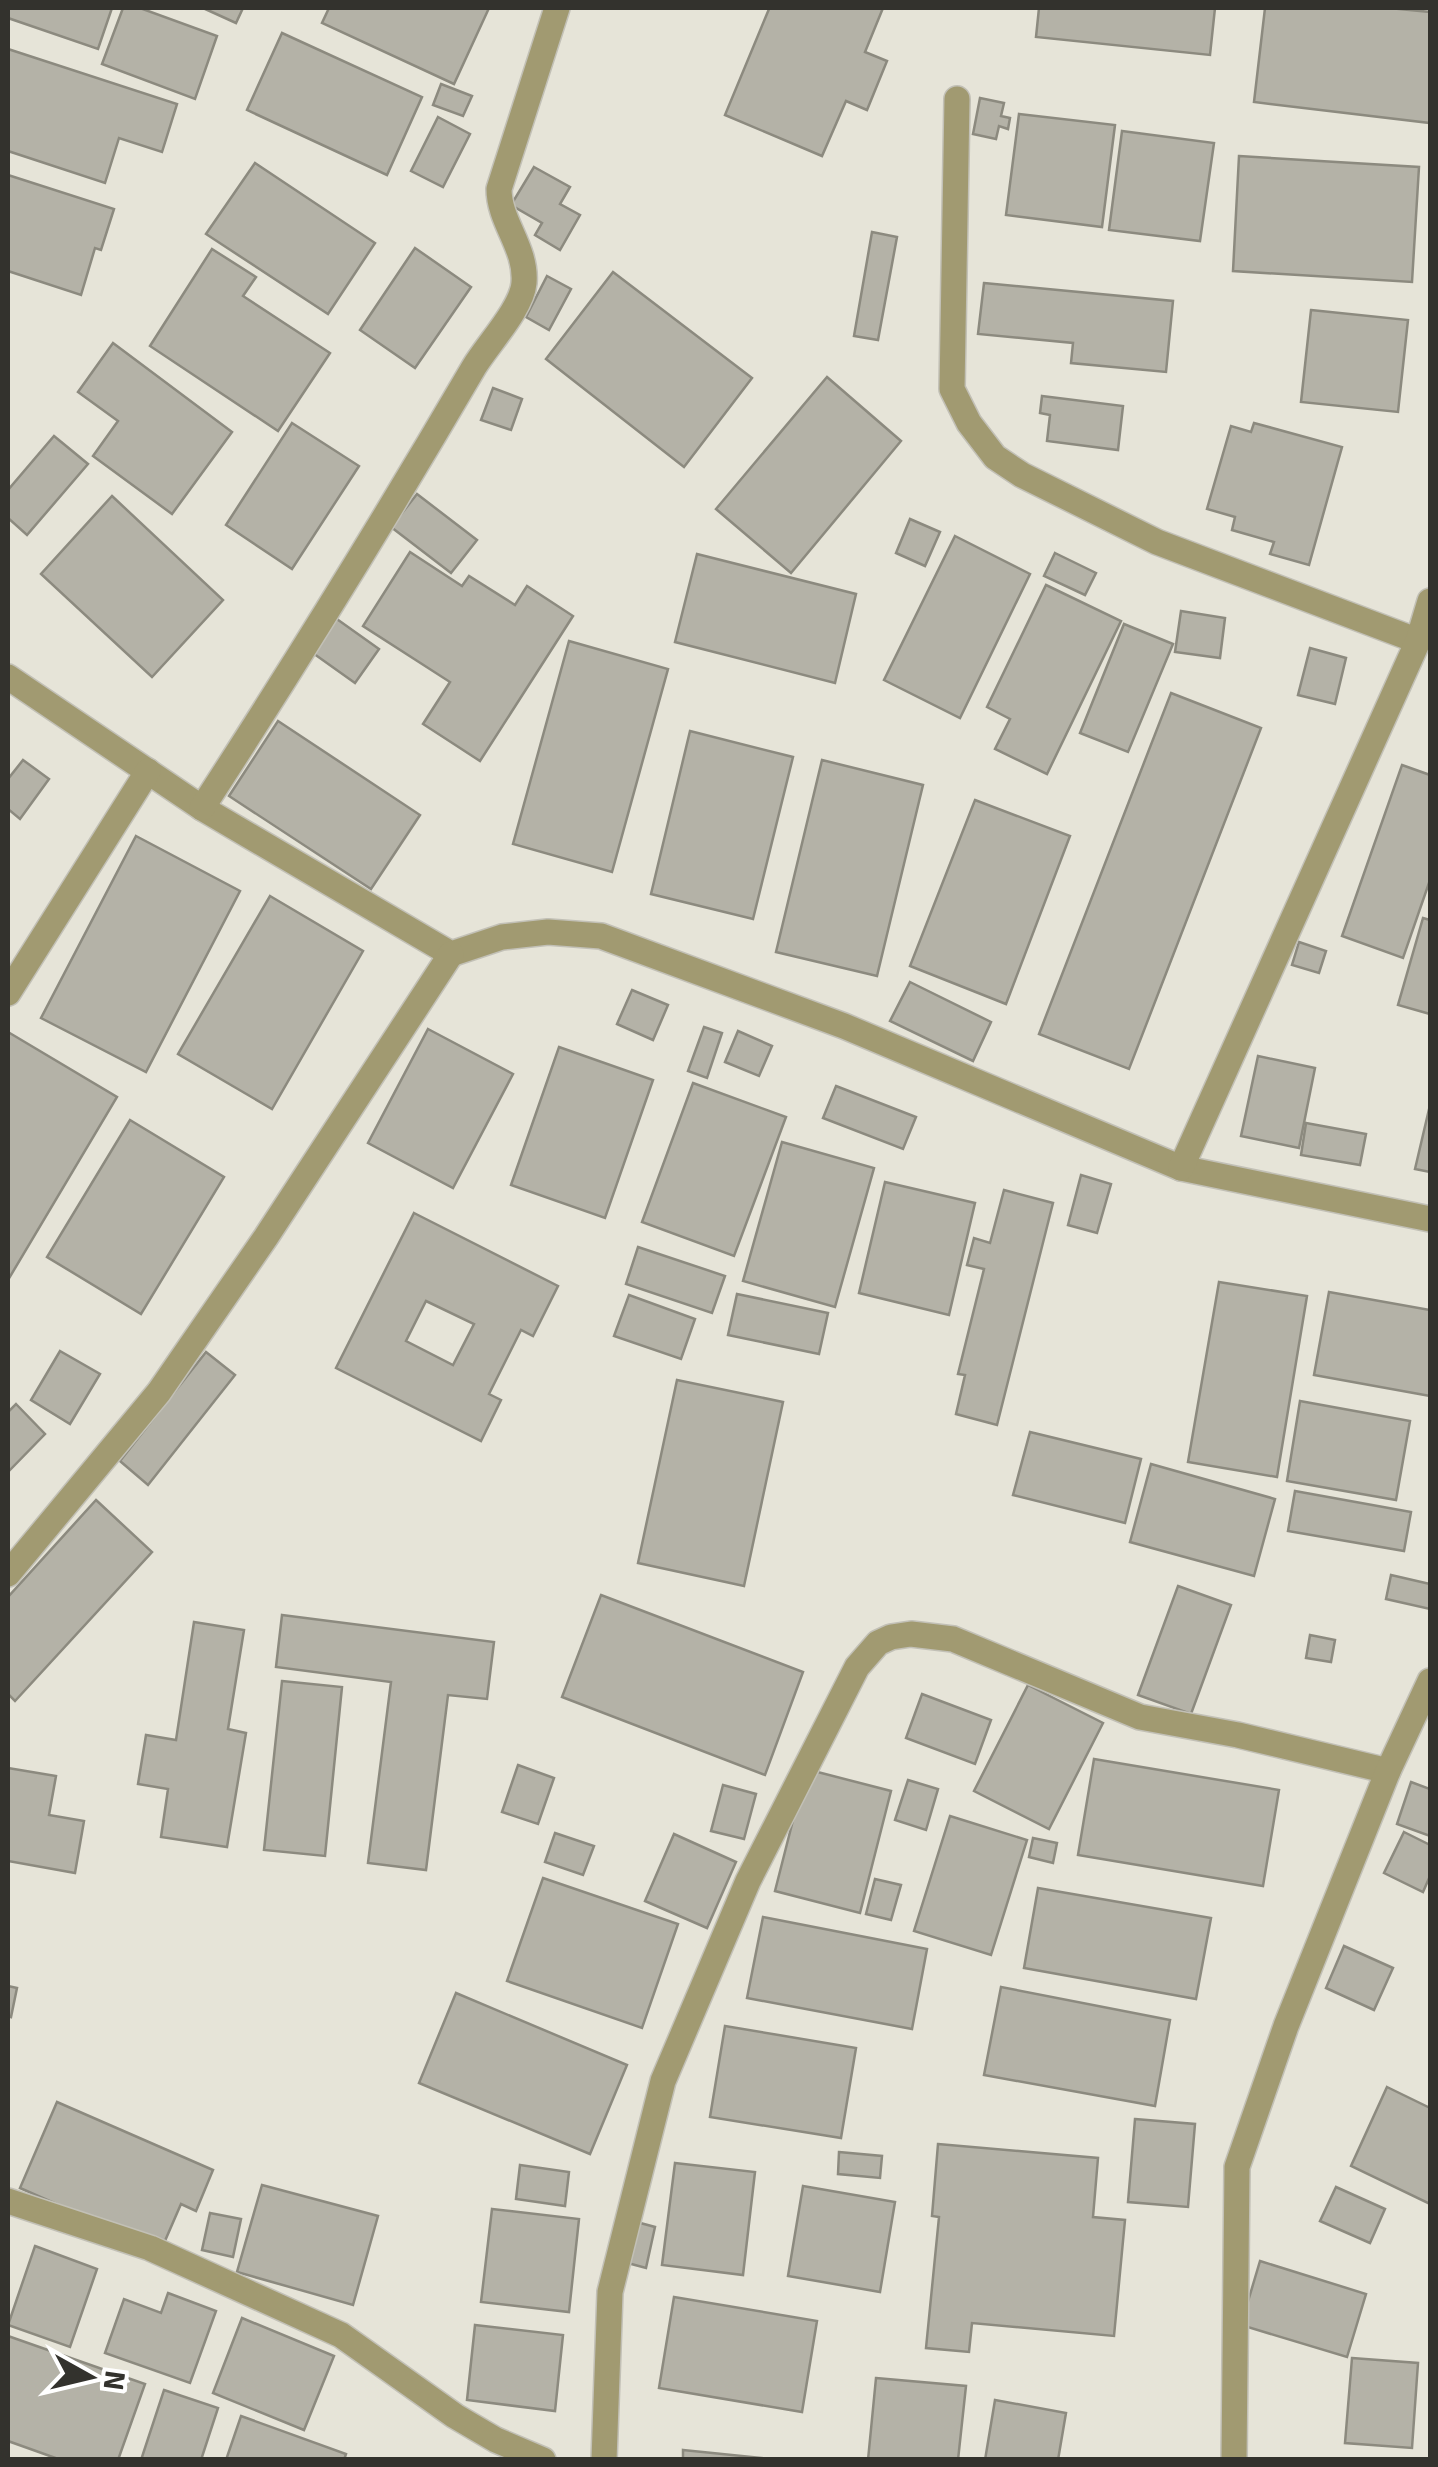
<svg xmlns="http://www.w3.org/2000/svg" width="1438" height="2467" font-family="Signika,sans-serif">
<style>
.building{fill:#b4b2a7;stroke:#8c8a7f;stroke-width:2.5;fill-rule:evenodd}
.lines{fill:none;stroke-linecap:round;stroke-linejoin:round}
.street-casing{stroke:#c2c0b6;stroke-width:28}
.street{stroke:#a19a71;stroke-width:25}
</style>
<rect width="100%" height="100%" fill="#e6e4d8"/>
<g class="building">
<path d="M8,8H112L98,49L8,18Z"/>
<path d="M123,8H140L217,36L195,99L102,64Z"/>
<path d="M203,8H243L236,23Z"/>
<path d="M329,8H489L454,84L322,23Z"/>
<path d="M765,8H883L865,52L887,61L867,110L846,101L822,156L725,115L769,9Z"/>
<path d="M1039,8H1215L1210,55L1036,37Z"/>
<path d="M1265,8H1389L1430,12V123L1254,102Z"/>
<path d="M282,33L422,97L387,175L247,110Z"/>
<path d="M8,49L177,104L162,152L119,138L105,183L8,151Z"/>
<path d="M441,84L472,96L463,116L433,105Z"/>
<path d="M980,98L1004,103L1001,116L1010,118L1008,129L999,126L996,139L973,134Z"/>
<path d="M1019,114L1115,125L1102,227L1006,215Z"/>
<path d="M438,117L470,134L443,187L411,171Z"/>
<path d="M1122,131L1214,143L1200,241L1109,230Z"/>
<path d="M1239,156L1419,167L1412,282L1233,271Z"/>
<path d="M255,163L375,243L328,314L206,234Z"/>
<path d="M534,167L570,187L560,204L580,215L560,250L535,235L542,223L511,205Z"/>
<path d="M8,175L114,209L101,250L95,248L81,295L8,271Z"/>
<path d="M872,232L897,237L878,340L854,336Z"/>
<path d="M415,248L471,287L415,368L360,330Z"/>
<path d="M212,249L256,277L243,296L330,353L278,431L150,346Z"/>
<path d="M613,272L752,378L684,467L546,359Z"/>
<path d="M547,276L571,289L549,330L526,317Z"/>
<path d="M984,283L1173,301L1166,372L1071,363L1073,343L978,334Z"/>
<path d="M1311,310L1408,320L1398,412L1301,402Z"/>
<path d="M113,343L232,432L172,514L93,456L118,421L78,392Z"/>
<path d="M827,377L901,441L791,573L716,509Z"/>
<path d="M493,388L522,399L511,430L481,420Z"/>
<path d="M1042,396L1123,406L1118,450L1047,441L1050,415L1040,413Z"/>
<path d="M292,423L359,466L292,569L226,525Z"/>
<path d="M1254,423L1342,447L1309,565L1270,554L1274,542L1232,530L1235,517L1207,509L1231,426L1251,432Z"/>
<path d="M54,436L88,464L27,535L8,518V490Z"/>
<path d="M417,494L477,540L451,573L391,527Z"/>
<path d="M112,496L223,600L152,677L41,574Z"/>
<path d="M910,519L940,532L925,566L896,553Z"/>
<path d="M955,536L1030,574L960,718L884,680Z"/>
<path d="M410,552L462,586L469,576L515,605L527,586L573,616L480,761L423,724L450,682L363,626Z"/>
<path d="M1055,553L1096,573L1085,595L1044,576Z"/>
<path d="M697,554L856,594L835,683L675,642Z"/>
<path d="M1046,585L1121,621L1047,774L995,749L1010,719L987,707Z"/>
<path d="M1181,611L1225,618L1220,658L1175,652Z"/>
<path d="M334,617L379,649L355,683L310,651Z"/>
<path d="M1124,624L1173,644L1128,752L1080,733Z"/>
<path d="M569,641L668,669L612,872L513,844Z"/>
<path d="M1310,648L1346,658L1335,704L1298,695Z"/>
<path d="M1171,693L1261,728L1129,1069L1039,1034Z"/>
<path d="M278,721L420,815L371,889L229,796Z"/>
<path d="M690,731L793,757L753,919L651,894Z"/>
<path d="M23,760L49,779L20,819L8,809V779Z"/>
<path d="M822,760L923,785L877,976L776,952Z"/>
<path d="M1402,765L1430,775V880L1403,958L1342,936Z"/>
<path d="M975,800L1070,836L1006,1004L910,966Z"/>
<path d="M136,836L240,891L146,1072L41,1018Z"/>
<path d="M270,896L363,951L272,1109L178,1054Z"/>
<path d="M1423,918L1430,920V1014L1398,1005Z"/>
<path d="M1299,942L1326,951L1319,973L1292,965Z"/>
<path d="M910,982L991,1022L973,1061L890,1021Z"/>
<path d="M632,990L668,1005L653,1040L617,1024Z"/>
<path d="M704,1027L722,1033L707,1078L688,1071Z"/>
<path d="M428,1029L513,1074L453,1188L368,1143Z"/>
<path d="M738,1031L772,1046L759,1076L725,1062Z"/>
<path d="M8,1032L117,1097L8,1280Z"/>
<path d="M559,1047L653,1080L605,1218L511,1185Z"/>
<path d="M1258,1056L1315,1068L1299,1148L1241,1136Z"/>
<path d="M693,1083L786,1117L734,1256L642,1222Z"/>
<path d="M836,1086L916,1117L903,1149L823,1118Z"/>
<path d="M1430,1105V1172L1415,1169Z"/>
<path d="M130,1120L224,1177L141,1314L47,1257Z"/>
<path d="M1306,1123L1366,1134L1360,1165L1301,1155Z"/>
<path d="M782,1142L874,1168L835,1307L743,1281Z"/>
<path d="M1081,1175L1111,1184L1097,1233L1068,1225Z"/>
<path d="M885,1182L975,1203L949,1315L859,1293Z"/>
<path d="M1004,1190L1053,1203L997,1425L956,1414L965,1375L958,1374L984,1269L967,1265L974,1238L990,1243Z"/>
<path d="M414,1213L558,1286L533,1336L521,1330L489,1394L501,1400L481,1441L336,1368ZM426,1301L474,1324L453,1365L406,1341Z"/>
<path d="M638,1247L725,1276L712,1313L626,1284Z"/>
<path d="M1219,1282L1307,1296L1277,1477L1188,1462Z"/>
<path d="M1329,1292L1430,1310V1396L1314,1375Z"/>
<path d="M737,1294L828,1313L819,1354L728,1335Z"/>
<path d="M629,1295L695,1319L681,1359L614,1336Z"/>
<path d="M60,1351L100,1374L70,1424L31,1400Z"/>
<path d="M206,1352L235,1375L148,1485L120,1461Z"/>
<path d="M677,1380L783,1402L744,1586L638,1563Z"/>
<path d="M1300,1401L1410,1421L1396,1500L1287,1481Z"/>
<path d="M16,1404L45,1434L8,1472V1412Z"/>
<path d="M1030,1432L1141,1459L1125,1523L1013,1495Z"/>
<path d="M1151,1464L1275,1499L1254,1576L1130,1542Z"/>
<path d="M1295,1491L1411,1512L1404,1551L1288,1531Z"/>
<path d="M96,1500L152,1552L15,1701L8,1694V1597Z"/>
<path d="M1391,1575L1430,1584V1609L1386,1599Z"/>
<path d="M1178,1586L1231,1605L1191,1714L1138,1695Z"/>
<path d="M601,1595L803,1672L765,1775L562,1697Z"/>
<path d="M282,1615L494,1642L487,1699L448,1695L426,1870L368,1863L391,1682L276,1667Z"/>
<path d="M194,1622L244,1630L228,1729L246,1733L227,1847L161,1837L168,1789L138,1784L146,1735L176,1740Z"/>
<path d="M1310,1635L1335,1640L1331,1662L1306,1658Z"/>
<path d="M282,1681L342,1687L325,1856L264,1850Z"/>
<path d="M1028,1685L1103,1723L1049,1829L974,1791Z"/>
<path d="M922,1694L991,1720L975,1764L906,1738Z"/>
<path d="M1094,1759L1279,1790L1263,1886L1078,1855Z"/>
<path d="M518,1765L554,1778L538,1824L502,1812Z"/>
<path d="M8,1768L56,1776L49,1815L84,1821L75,1873L8,1861Z"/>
<path d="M806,1769L891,1791L860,1913L775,1891Z"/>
<path d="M908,1780L938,1789L926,1830L895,1820Z"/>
<path d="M1411,1782L1430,1789V1836L1397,1824Z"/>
<path d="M723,1785L756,1794L744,1839L711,1831Z"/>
<path d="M950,1816L1027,1840L991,1955L914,1931Z"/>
<path d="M1404,1832L1430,1845V1876L1423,1892L1384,1873Z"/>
<path d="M555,1833L594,1846L583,1875L545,1862Z"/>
<path d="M674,1834L736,1862L707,1928L645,1901Z"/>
<path d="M1033,1838L1057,1843L1053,1863L1029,1857Z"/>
<path d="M543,1878L678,1924L642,2028L507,1981Z"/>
<path d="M875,1879L901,1885L891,1920L866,1914Z"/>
<path d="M1038,1888L1211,1918L1196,1999L1024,1968Z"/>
<path d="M763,1917L927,1949L912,2029L747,1998Z"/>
<path d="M1344,1946L1393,1968L1374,2010L1326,1988Z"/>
<path d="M8,1986L17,1988L11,2017L8,2016Z"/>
<path d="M1001,1987L1170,2020L1155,2106L984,2075Z"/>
<path d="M456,1993L627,2065L590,2154L419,2083Z"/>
<path d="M725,2026L856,2048L841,2138L710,2117Z"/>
<path d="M1387,2087L1430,2108V2204L1351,2166Z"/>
<path d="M57,2102L213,2170L196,2211L181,2204L161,2250L20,2188Z"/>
<path d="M1135,2119L1195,2124L1188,2207L1128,2202Z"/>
<path d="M938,2144L1098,2158L1093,2217L1125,2220L1114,2336L972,2323L969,2352L926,2348L939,2217L932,2216Z"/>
<path d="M839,2152L882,2156L880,2178L838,2174Z"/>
<path d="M675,2163L755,2172L743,2275L662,2265Z"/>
<path d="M520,2165L569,2172L565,2206L516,2199Z"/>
<path d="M262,2185L378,2216L353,2305L237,2272Z"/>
<path d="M803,2186L895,2202L880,2292L788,2276Z"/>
<path d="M1336,2187L1385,2209L1370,2243L1320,2221Z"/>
<path d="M492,2209L579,2219L569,2312L481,2302Z"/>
<path d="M210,2213L241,2219L233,2257L202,2250Z"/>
<path d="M633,2221L655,2227L646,2268L624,2262Z"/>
<path d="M35,2246L97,2269L70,2347L8,2325Z"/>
<path d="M1260,2261L1366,2294L1347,2357L1241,2325Z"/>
<path d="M168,2293L216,2311L190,2383L105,2353L124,2299L161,2313Z"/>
<path d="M674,2297L817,2321L802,2412L659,2388Z"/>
<path d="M242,2318L334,2356L304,2430L213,2393Z"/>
<path d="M475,2325L563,2335L555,2411L467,2400Z"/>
<path d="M8,2336L145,2384L118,2460H61L8,2441Z"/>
<path d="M1352,2358L1418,2363L1412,2448L1345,2443Z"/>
<path d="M876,2378L966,2386L958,2460H868Z"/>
<path d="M164,2390L218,2408L201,2460H141Z"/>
<path d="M995,2400L1066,2413L1058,2460H985Z"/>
<path d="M241,2416L346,2454L344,2460H226Z"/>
<path d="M683,2450L780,2460H683Z"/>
</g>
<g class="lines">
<defs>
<g id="street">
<path d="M957,99L952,389L969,423L995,457L1022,475L1157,542L1418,641"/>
<path d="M8,677L202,808L451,954L502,937L548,932L601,936L844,1026L1181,1168L1430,1219"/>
<path d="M202,808C296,663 387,516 474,367C488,344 522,308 524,283C527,248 499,222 499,189L557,8"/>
<path d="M8,993L148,771"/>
<path d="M1181,1168L1418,641L1430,601"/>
<path d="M8,1574L159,1392L266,1237L451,954"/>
<path d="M8,2201L150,2248L341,2335L455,2416L496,2440L543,2460"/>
<path d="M604,2460L610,2292L663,2081L748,1881L857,1667L878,1643L891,1637L911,1634L953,1639L1140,1717L1238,1735L1388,1771"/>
<path d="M1234,2460L1237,2167L1286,2026L1388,1771L1430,1681"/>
</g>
</defs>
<use href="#street" class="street-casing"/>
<use href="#street" class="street"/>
</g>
<rect width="1438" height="2467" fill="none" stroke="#33322d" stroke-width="20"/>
<g transform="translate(90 2377) rotate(98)" stroke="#ffffff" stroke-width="8" paint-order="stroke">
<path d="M0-8L18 38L0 25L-18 38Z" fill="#33322d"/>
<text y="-15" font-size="28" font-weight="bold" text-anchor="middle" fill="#33322d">N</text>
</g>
</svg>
